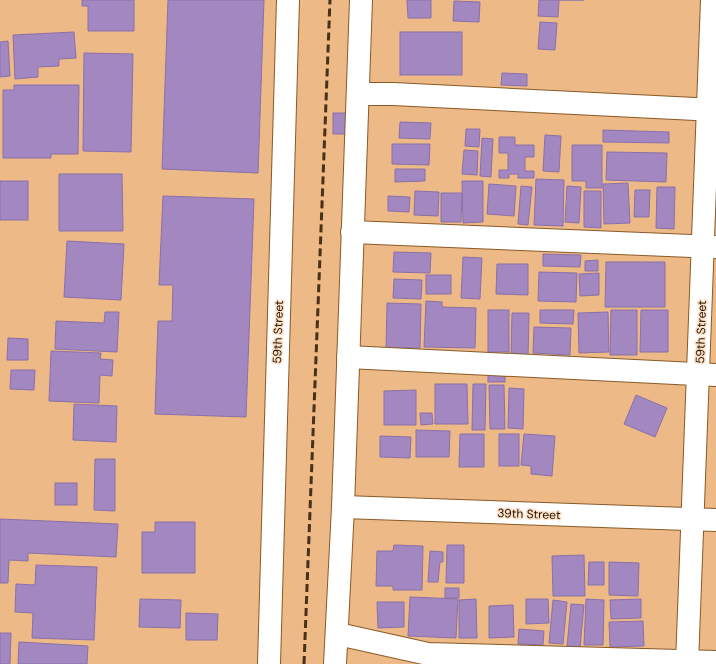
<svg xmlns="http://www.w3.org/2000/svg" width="716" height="664" font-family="'DM Sans',sans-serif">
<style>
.building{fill:#a287c1;stroke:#8b70a9}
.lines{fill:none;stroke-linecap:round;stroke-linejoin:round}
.minor-casing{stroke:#895a27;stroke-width:24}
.minor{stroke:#fff;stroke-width:22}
.rail{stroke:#493019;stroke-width:3;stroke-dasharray:8 4;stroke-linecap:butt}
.labels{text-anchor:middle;stroke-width:3;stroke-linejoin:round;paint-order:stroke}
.street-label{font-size:12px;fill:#241100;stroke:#fbe0c6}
</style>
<rect width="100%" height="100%" fill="#edb986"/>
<g class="building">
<path d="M82,0H134V31H88V6H82Z"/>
<path d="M168,0H264L258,173L162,169Z"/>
<path d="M407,0H431V18H408Z"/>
<path d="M539,0H584H559L558,17L538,16Z"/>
<path d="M454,1L480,2L479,22L453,21Z"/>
<path d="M540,22L557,23L555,50L538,49Z"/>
<path d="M74,32L76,58L59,59V66L38,67V77L15,79L13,35Z"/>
<rect x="400" y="32" width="62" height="43"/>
<path d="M8,41L10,76L0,77V42Z"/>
<path d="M84,53L133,54L131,152L83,151Z"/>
<path d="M502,73L527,74V86L501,85Z"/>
<path d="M14,85H79L78,154H51V158H3V90H14Z"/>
<rect x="333" y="113" width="21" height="21"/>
<path d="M400,122L431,123L430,139L399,138Z"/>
<path d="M466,129H480L479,147L465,146Z"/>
<path d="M603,130L669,132V143L603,142Z"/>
<path d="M545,135L561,136L559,172L543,171Z"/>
<path d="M499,137H515V145H534V157H525V171H534V178H518V174H509V178H499V170H508V153H499Z"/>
<path d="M482,138L493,139L491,177L480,176Z"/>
<path d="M392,144H430L429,165L392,164Z"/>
<path d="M572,145H602V188H586V181H572Z"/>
<path d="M464,150L478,151L477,175L462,174Z"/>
<path d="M607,152L667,153L666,182L606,180Z"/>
<path d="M395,169H425V181L395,182Z"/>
<path d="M59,174H122L123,231H59Z"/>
<path d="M536,179L564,180L563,226L534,225Z"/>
<rect x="0" y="181" width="28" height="39"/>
<path d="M462,181H483V222L463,223Z"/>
<path d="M628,183L630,223L604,224L603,184Z"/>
<path d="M489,184L516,186L514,216L487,214Z"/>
<path d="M521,186L532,187L528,225L518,224Z"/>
<path d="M567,186L581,187L579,223L565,222Z"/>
<path d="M657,187H675L674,229L656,228Z"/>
<path d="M635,190H650L649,217H634Z"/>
<path d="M415,191L439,192L438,216L414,215Z"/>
<path d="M584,191H601V228L584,227Z"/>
<path d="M441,193H462L461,222H441Z"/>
<path d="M163,196L254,199L246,417L155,414L158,321H172L173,285H159Z"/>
<path d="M388,196L410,197L409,212L388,211Z"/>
<path d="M67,241L124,244L121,300L64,297Z"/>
<path d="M394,252L431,253L430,273L393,272Z"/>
<path d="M543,254L581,255L580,267L543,266Z"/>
<path d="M463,257L482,258L480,299L461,298Z"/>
<path d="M598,260V271H585V261Z"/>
<path d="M606,262H665V307H605Z"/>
<path d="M497,264H528V295L496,294Z"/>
<path d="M539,272L577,273L576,302L538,301Z"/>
<path d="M599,273V295L580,296L579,274Z"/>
<rect x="426" y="275" width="25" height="19"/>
<path d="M394,279L422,280L421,299L393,298Z"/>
<path d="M426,301L442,302V307L476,308L475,348L424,347Z"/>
<path d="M387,303L421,304L420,348H386Z"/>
<rect x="488" y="310" width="21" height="42"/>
<path d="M540,310H574L573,324L540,323Z"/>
<path d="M611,310H637V355H610Z"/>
<path d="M641,310H668V352H640Z"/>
<path d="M105,312H119L117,352L55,349L56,321L104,323Z"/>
<path d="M608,312L609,352L579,353L578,313Z"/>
<path d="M512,313H529L528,358L511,357Z"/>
<path d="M534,327L571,328L570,355L533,353Z"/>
<path d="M8,338L28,339V360H7Z"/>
<path d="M51,351L101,353L100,359L113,360L112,376L100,375L99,403L49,401Z"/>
<path d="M11,370H35L34,390L10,389Z"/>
<rect x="488" y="372" width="17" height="10"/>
<path d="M435,384H467L468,424H435Z"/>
<path d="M473,384H486L485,430H472Z"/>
<path d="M489,385H504L505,429H490Z"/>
<path d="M509,388L524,389L523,429L508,428Z"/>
<path d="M416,390V425H384V391Z"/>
<path d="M636,395L667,408L655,437L624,424Z"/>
<path d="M74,404L117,406L116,442L73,440Z"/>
<path d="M420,413H432L433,424L421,425Z"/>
<path d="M416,430L450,431L449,457H416Z"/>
<path d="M460,434H484V467H459Z"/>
<rect x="499" y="434" width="20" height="32"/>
<path d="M524,434L555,436L552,476L531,474V466L521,465Z"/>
<path d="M380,436L411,437L410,458L380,457Z"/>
<path d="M95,459H115V511L94,510Z"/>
<rect x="55" y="483" width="22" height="22"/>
<path d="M0,519L118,524L116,557L28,553V561L9,560L8,583H0Z"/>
<path d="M155,522H195V573H142V532H155Z"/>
<path d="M394,545L423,546L422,590H393V586H376L377,551H393Z"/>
<path d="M447,545H464V583H446Z"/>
<path d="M430,551L443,552V562H440L438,582H428Z"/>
<path d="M584,555L585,596H553L552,556Z"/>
<path d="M589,562H604V585H588Z"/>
<path d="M609,562L639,563L638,596L609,595Z"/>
<path d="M36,565L97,567L94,640L32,638L33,613L15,612L16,584L35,585Z"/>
<rect x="445" y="588" width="14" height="10"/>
<path d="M410,597L458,599L456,638L408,636Z"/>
<path d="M140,599L181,600L180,628L139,627Z"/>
<path d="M476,599L477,638H459V600Z"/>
<path d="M526,599H548L549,623L526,624Z"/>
<path d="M586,599L604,600L603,645H584Z"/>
<path d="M641,599V618L611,619L610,600Z"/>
<path d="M553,600L567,602L563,644L549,643Z"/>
<path d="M377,602H404V627L378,628Z"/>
<path d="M571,604L584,605L580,648L567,646Z"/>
<path d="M513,605L514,637L489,638V606Z"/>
<path d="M186,613L218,614L217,640H186Z"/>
<path d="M643,621L644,646L610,647L609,622Z"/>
<path d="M519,629L544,631L543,645L518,644Z"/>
<path d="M0,633H11L10,664H0Z"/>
<path d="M19,642L88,646L87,664H18Z"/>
</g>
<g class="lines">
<defs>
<g id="minor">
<path d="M358,94H393L716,110"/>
<path d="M352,232L716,247"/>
<path d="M348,357L716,375"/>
<path d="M343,507L716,520"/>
<path d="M338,634L428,654L716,662"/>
<path d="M269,664L288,0"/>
<path d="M335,664L343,507L361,0"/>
<path d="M687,664L712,0"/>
</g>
</defs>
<use href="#minor" class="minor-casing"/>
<use href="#minor" class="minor"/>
<path class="rail" d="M304,664L330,0"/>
</g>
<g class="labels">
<g class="street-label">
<text transform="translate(278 332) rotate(-88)" y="4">59th Street</text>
<text transform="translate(701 332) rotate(-88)" y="4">59th Street</text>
<text transform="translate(529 514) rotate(2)" y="4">39th Street</text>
</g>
</g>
</svg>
